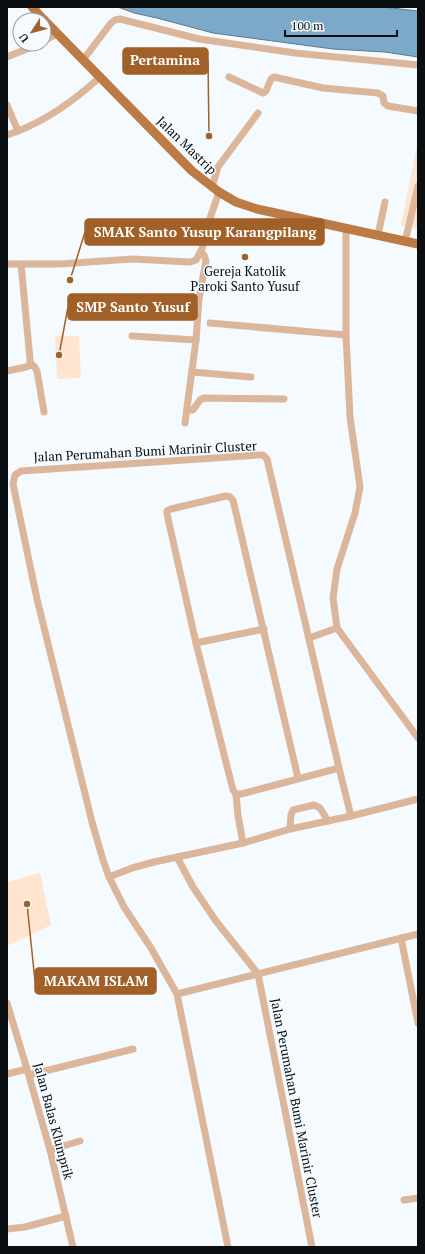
<svg xmlns="http://www.w3.org/2000/svg" width="425" height="1254" font-family="'PT Serif',serif">
<style>
.green{fill:#ffe4d0}
.water{fill:#7ba9c7;stroke:#597b90}
.lines{fill:none;stroke-linecap:round;stroke-linejoin:round}
.minor{stroke:#dbb69a;stroke-width:7}
.major{stroke:#bc7b45;stroke-width:9}
.poi-dot{fill:#a06028;stroke:#f4fafe;stroke-width:1.5}
.labels{text-anchor:middle;stroke-width:3;stroke-linejoin:round;paint-order:stroke}
.street-label{font-size:13px;fill:#0b0f11;stroke:#f4fafe}
.poi-label{font-size:13px;fill:#0b0f11;stroke:#f4fafe}
.leader{fill:none;stroke:#a06028;stroke-width:1.5}
.callout-dot{fill:#a06028;stroke:#f4fafe;stroke-width:1.5}
.callout{fill:#a06028;stroke:#a06028;stroke-width:1.5}
.callout-label{font-size:14px;text-anchor:middle;font-weight:bold;fill:#fff}
</style>
<rect width="100%" height="100%" fill="#f4fafe"/>
<g class="green">
<path d="M417,145H418V229L401,226Z"/>
<path d="M55,336H79L81,378L57,379Z"/>
<path d="M40,873L51,925L7,946V882Z"/>
</g>
<path class="water" d="M118,7H383L418,11V57L385,52L333,49L213,33L157,18L134,13Z"/>
<g class="lines">
<g class="minor">
<path d="M44,41L57,34"/>
<path d="M7,57L39,44"/>
<path d="M83,60L111,23L115,20L120,19L199,39L295,53L418,65"/>
<path d="M229,77L261,92L263,93L266,91L271,79L274,77L323,88L378,93L383,96L384,103L388,106L418,111"/>
<path d="M7,105L18,131C49,119 76,99 100,77"/>
<path d="M7,135L18,131"/>
<path d="M212,187L218,167L258,113"/>
<path d="M346,229V335L350,417L360,487L355,513L337,569L333,598L337,628L418,738"/>
<path d="M378,235L385,202"/>
<path d="M405,242L418,186"/>
<path d="M7,264H60L132,259L190,262L196,260L202,249L205,233L219,192"/>
<path d="M21,264L30,359V363L34,366L37,371L44,412"/>
<path d="M210,323L346,335"/>
<path d="M132,336L196,340"/>
<path d="M7,371L26,367L32,365"/>
<path d="M192,372L251,377"/>
<path d="M187,410H193L200,400L204,398L284,399"/>
<path d="M185,423L196,340L199,299L206,261L204,255L200,253"/>
<path d="M309,638L337,628"/>
<path d="M196,643L264,629"/>
<path d="M236,794L233,790L196,643L167,514V511L171,509L226,496L230,497L233,500L298,778"/>
<path d="M236,794H241L339,768"/>
<path d="M236,794L238,816L243,843"/>
<path d="M290,829L291,815L293,810L314,805L320,808L328,821"/>
<path d="M177,857L193,887L216,921L258,974L312,1247"/>
<path d="M109,877L132,868L154,862L243,843L290,829L351,816L418,799"/>
<path d="M401,938L418,1023"/>
<path d="M177,994L418,934"/>
<path d="M7,1003L27,1069L50,1150L73,1247"/>
<path d="M7,1074L27,1069"/>
<path d="M29,1075L133,1049"/>
<path d="M50,1150L80,1141"/>
<path d="M404,1200L418,1198"/>
<path d="M7,1229L25,1227L66,1216"/>
<path d="M228,1247L177,994L151,948L124,907L109,877L103,860L92,822L37,599L13,484L15,475L21,471L258,455H263L267,459L339,768L351,816"/>
</g>
<g class="major">
<path d="M32,7L44,20"/>
<path d="M44,20L192,171L219,192L236,202L257,209L418,244"/>
</g>
</g>
<circle class="poi-dot" cx="245" cy="257" r="4"/>
<g class="labels">
<g class="street-label">
<text transform="translate(187 145) rotate(44)" y="5">Jalan Mastrip</text>
<text transform="translate(145 451) rotate(-3)" y="5">Jalan Perumahan Bumi Marinir Cluster</text>
<text transform="translate(297 1108) rotate(79)" y="5">Jalan Perumahan Bumi Marinir Cluster</text>
<text transform="translate(54 1121) rotate(75)" y="5">Jalan Balas Klumprik</text>
</g>
<g class="poi-label">
<text x="245" y="276">Gereja Katolik<tspan x="245" dy="15">Paroki Santo Yusuf</tspan></text>
</g>
</g>
<path class="leader" d="M209 136L208 61M70 280L85 232M59 355L68 307M27 904L35 981"/>
<g class="callout-dot">
<circle cx="209" cy="136" r="4"/>
<circle cx="70" cy="280" r="4"/>
<circle cx="59" cy="355" r="4"/>
<circle cx="27" cy="904" r="4"/>
</g>
<g class="callout">
<rect x="123" y="48" width="85" height="26" rx="4"/>
<rect x="85" y="219" width="239" height="26" rx="4"/>
<rect x="68" y="294" width="129" height="26" rx="4"/>
<rect x="35" y="968" width="121" height="26" rx="4"/>
</g>
<g class="callout-label">
<text x="165" y="65">Pertamina</text>
<text x="205" y="237">SMAK Santo Yusup Karangpilang</text>
<text x="133" y="312">SMP Santo Yusuf</text>
<text x="96" y="986">MAKAM ISLAM</text>
</g>
<rect width="425" height="1254" fill="none" stroke="#0b0f11" stroke-width="16"/>
<g transform="translate(32 32) rotate(234)"><circle r="19" fill="#f4fafe" stroke="#979c9f"/>
<path d="M0-3L7 15L0 10L-7 15Z" fill="#a06028"/>
<text y="-6" font-size="11" font-weight="bold" text-anchor="middle" fill="#0b0f11">U</text>
</g>
<path d="M285 30v6h112v-6" fill="none" stroke="#0b0f11" stroke-width="2"/>
<text x="291" y="30" font-size="12" fill="#0b0f11" stroke="#f4fafe" stroke-width="3" paint-order="stroke">100 m</text>
</svg>
